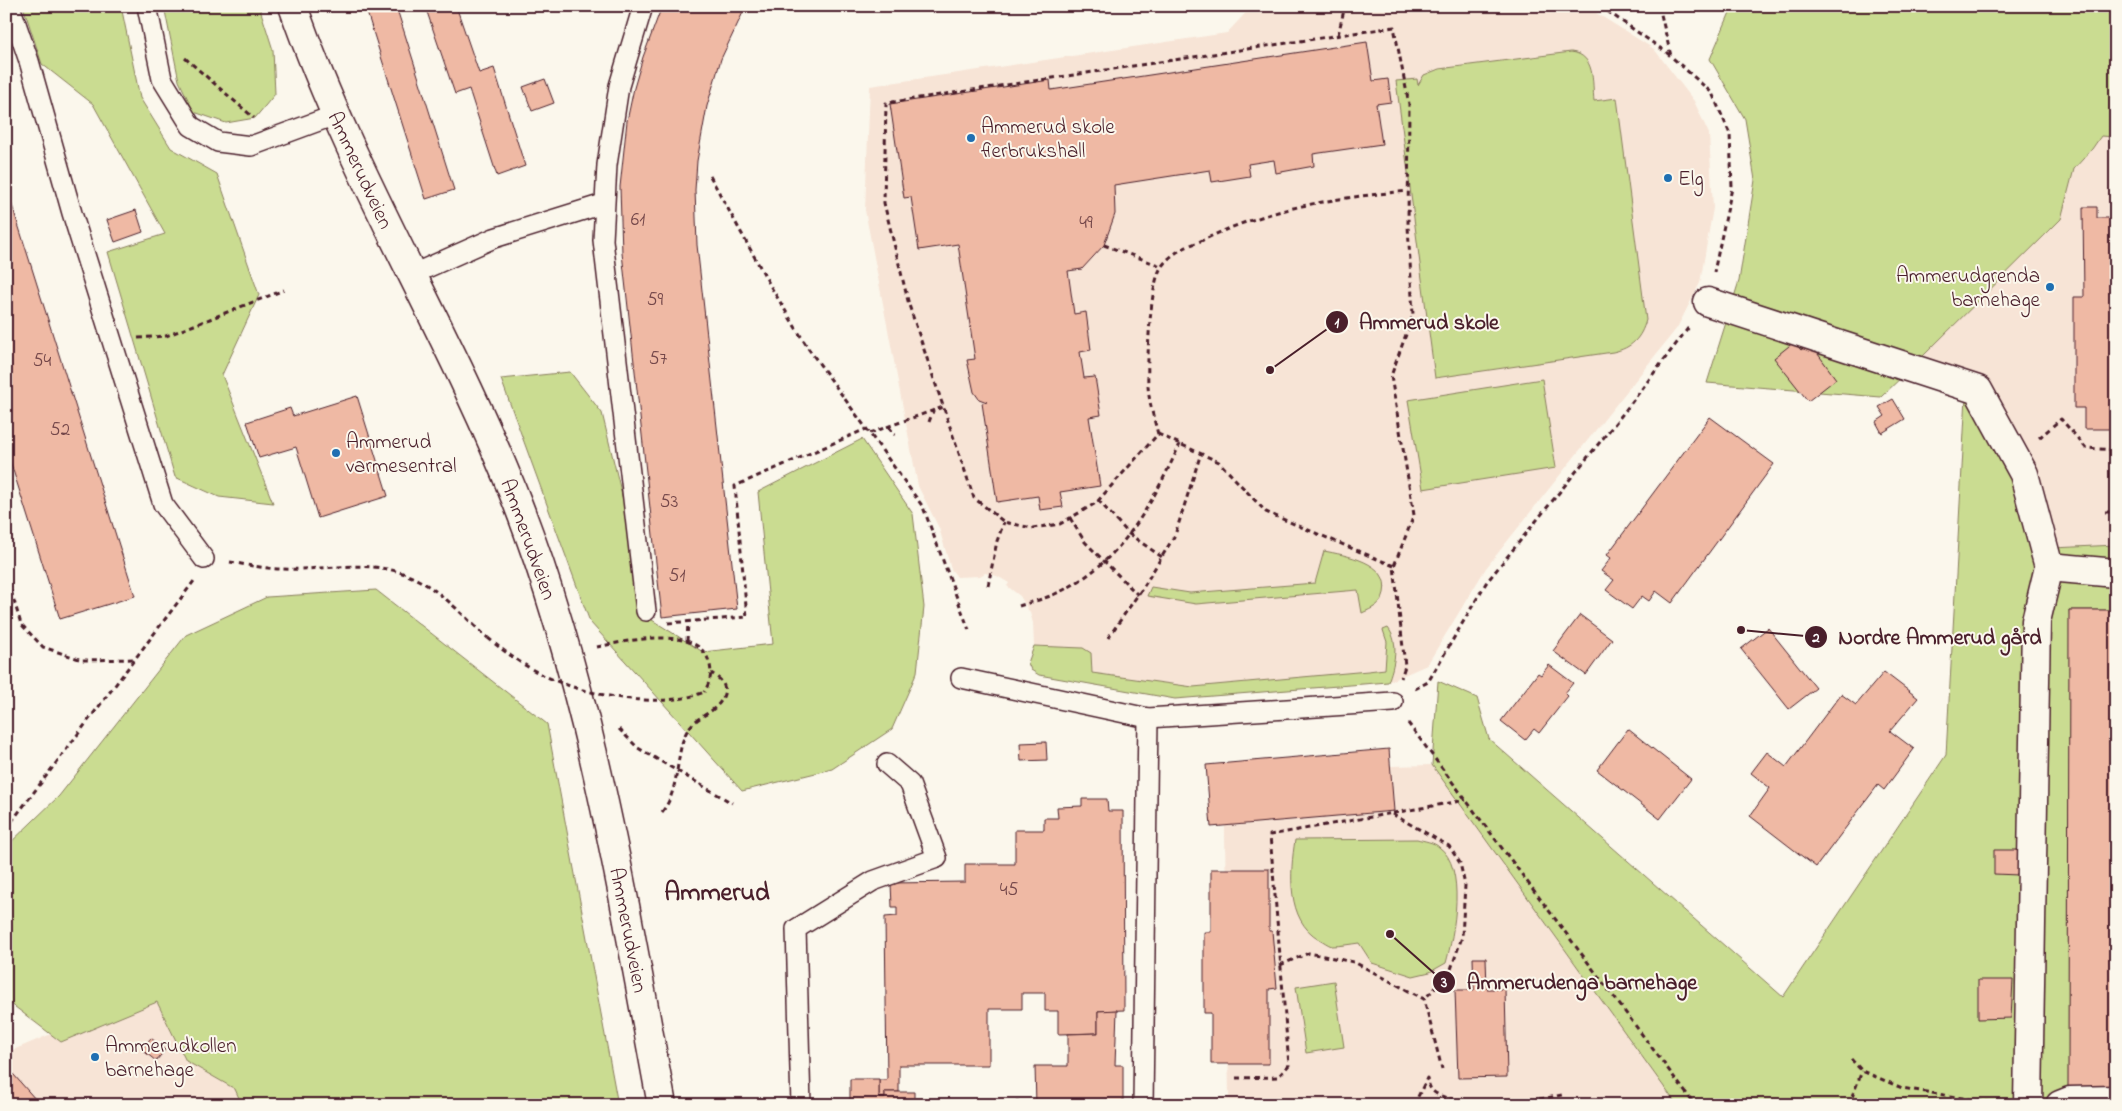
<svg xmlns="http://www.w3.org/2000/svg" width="2122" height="1111" font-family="'Indie Flower',sans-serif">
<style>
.built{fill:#f7e4d6}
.green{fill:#cadc91;stroke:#8a7e5e}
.building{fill:#efb9a4;stroke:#4a1f2b}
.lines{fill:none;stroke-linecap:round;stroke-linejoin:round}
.service-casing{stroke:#4a1f2b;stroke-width:22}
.pedestrian-casing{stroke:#4a1f2b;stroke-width:31}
.tertiary-casing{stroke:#4a1f2b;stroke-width:31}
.path{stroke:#4a1f2b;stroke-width:3;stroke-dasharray:5 4;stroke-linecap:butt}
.service{stroke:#fbf7ec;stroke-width:19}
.pedestrian{stroke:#fbf7ec;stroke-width:28}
.tertiary{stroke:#fbf7ec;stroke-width:28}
.path-bridge{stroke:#4a1f2b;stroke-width:3;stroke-dasharray:5 4;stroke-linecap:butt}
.poi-dot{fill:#1f6fb2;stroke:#fbf7ec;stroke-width:2}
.labels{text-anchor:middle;stroke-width:4;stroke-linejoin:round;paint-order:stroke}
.number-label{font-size:19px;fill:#734649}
.poi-label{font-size:21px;fill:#4a1f2b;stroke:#fbf7ec;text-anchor:start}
.street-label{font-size:21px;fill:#4a1f2b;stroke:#fbf7ec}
.district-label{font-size:26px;font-weight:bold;fill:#4a1f2b;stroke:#fbf7ec}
.leader{fill:none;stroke:#4a1f2b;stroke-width:2}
.callout-dot{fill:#4a1f2b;stroke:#fbf7ec;stroke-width:2}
.mark-label{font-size:15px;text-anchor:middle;font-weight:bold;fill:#fff}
.callout-label{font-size:22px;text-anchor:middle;font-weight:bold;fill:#4a1f2b;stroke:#fbf7ec;stroke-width:4;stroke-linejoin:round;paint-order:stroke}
</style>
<rect width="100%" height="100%" fill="#fbf7ec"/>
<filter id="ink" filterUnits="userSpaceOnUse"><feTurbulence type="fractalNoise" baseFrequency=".02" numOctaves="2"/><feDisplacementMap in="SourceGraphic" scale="10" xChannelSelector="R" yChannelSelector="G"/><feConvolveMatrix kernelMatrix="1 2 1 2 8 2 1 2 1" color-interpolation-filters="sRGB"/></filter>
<g filter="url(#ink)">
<g class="built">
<path d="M1252,6H1585L1654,49L1694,101L1709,134L1713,208L1700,283L1677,328L1486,568L1427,665L1388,682L1175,699L1039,675L1031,670L1028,663L1034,646L1033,623L1030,613L1020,596L1007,586L1009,583L997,576L985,573L980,576L957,577L951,569L939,528L918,486L865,210L870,86L1227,33Z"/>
<path d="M2101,136L2116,137V545L2053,548L1990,383L1908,356L2061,219L2074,169L2092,149Z"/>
<path d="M1432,765L1677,1105H1192V1099H1229L1224,770Z"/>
<path d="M157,1002L186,1061L235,1089L242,1105H6V1053L51,1034L61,1042Z"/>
</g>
<g class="green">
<path d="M23,6H121L140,98L171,148L217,174L259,295L222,375L273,503L219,497L175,477L108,252L165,234L93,104L42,64Z"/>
<path d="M164,6H259L273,50L275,94L255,118L226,123L194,112L179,81Z"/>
<path d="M1742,6H2112L2116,137L2101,136L2092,149L2074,169L2061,219L1919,360L1990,383L2053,548L2116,545V610H2069L2116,1105H1677L1432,765L1438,681L1477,698L1489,739L1783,997L1946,755L1966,396L1907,372L1881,397L1707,383L1739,281L1755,180L1745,119L1710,59L1731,10Z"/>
<path d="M1571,52C1596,55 1592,82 1594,101L1617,98L1646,320C1641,338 1632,348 1613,352L1435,378L1396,81L1417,79L1418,85L1424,75L1439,69Z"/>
<path d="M570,372L602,413L652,620L703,652L773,644L758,492L862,439L913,514L924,607L917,672L892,729L832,769L742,791L590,622L501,379Z"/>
<path d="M1542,379L1556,468L1423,489L1408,400Z"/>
<path d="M1324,551C1344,555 1391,562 1384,593C1381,605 1373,608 1362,613L1358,590L1196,604L1147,596L1151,587L1190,593L1315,583Z"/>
<path d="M376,590L547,724L618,1105H242L235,1089L186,1061L157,1002L61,1042L6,1000V847L59,796L186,635L267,597Z"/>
<path d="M1388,628C1400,643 1394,666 1388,682L1175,699L1039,675L1031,670L1028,663L1034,646L1083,648L1091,653L1092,673L1193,687L1368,671L1385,669L1387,642L1383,630Z"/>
<path d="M1417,839C1424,841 1434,842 1439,847C1467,867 1454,934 1446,963L1430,972L1413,976L1372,963L1359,943C1351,944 1341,946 1332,946C1328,945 1323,941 1319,939C1286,920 1290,872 1295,840Z"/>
<path d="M1334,981L1344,1047L1306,1053L1296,987Z"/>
</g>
<g class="building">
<path d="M365,6H396L454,190L426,199Z"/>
<path d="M425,6H456L479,73L494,68L525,166L497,176L469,89L455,94Z"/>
<path d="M662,6H746L721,59L707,106L697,161L695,190L697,245L737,609L662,617L622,253L620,187L627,121L634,88L643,57Z"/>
<path d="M1367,42L1373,81L1388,79L1391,102L1376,104L1382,144L1313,154L1314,166L1276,173L1274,160L1248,164L1250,176L1212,182L1210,170L1114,185L1115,214L1104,245L1082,269L1068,271L1074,314L1086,312L1091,350L1080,352L1084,378L1095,377L1101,415L1089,417L1100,486L1060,492L1063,507L1040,510L1038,496L997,502L982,403L987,402L979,399L974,392L967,360L975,359L958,244L919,250L911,197L904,198L890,104L1050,80L1051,90Z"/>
<path d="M545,79L554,103L532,111L523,87Z"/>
<path d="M6,186L135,596L60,619L6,448Z"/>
<path d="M2083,207H2097V218H2116V429H2084V408H2074V297H2084Z"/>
<path d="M136,210L143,232L115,242L107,220Z"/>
<path d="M1794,342L1801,350L1810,343L1836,379L1808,401L1774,358Z"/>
<path d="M357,396L388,496L318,518L296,447L259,458L247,422L290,408L293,416Z"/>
<path d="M1893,399L1905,419L1882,433L1876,422L1885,416L1879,407Z"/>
<path d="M1710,417L1774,464L1672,603L1656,591L1649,601L1642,596L1632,609L1606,590L1614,580L1601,571L1611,558L1607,555Z"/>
<path d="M2069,610H2116V1090L2068,1089Z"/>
<path d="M1580,615L1612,639L1586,675L1553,651Z"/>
<path d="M1768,628L1816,688L1789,709L1741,649Z"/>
<path d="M1549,665L1573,683L1565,693L1568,696L1539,733L1534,729L1525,740L1501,721L1538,673L1541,675Z"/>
<path d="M1884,672L1918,698L1890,731L1914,749L1884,790L1878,785L1816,867L1750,816L1770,788L1751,773L1767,752L1786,767L1841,694L1856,705Z"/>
<path d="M1628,729L1691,779L1660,819L1597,770Z"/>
<path d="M1046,742L1047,760L1021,761L1020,743Z"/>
<path d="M1389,749L1394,811L1211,827L1206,765Z"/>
<path d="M1082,799H1107L1108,811H1123L1124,1010L1098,1011V1033L1058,1034V1011H1045V993H1022V1009H989V1065H899V1092H885V1098H879V1080H887L885,917L897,916V907H892L891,883L965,882V864H1015V830H1044V818H1058L1057,807L1082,806Z"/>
<path d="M1994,850H2020L2019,875L1994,874Z"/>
<path d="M1211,869H1269V931H1272L1277,988L1269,989V1064H1211V1013H1204V932H1211Z"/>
<path d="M1473,958H1486L1487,989H1505L1507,1077L1458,1078L1455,990H1474Z"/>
<path d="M1978,980H2013L2011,1018L1978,1019Z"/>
<path d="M1117,1010L1115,1065H1123V1105H1036L1035,1066H1068V1034L1098,1033V1011Z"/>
<path d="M151,1038L165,1050L156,1061L141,1049Z"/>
<path d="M6,1066L36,1100L31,1105H6Z"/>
<path d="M850,1079H879V1098H885V1092H914V1105H850Z"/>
</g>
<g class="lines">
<defs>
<g id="service">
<path d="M10,6L29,61L72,213L163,504L204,559"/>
<path d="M147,6L162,79L191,126L218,142L251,146L335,115"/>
<path d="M643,6L619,86L607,165L603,240L646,611"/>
<path d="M411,275L494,238L603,204"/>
<path d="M961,678L1148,718L1393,702"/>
<path d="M801,1105L796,929L873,881L937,858L910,784L887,764"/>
<path d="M1143,1105L1148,718"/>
</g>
<g id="pedestrian">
<path d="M1708,302L1978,390L2024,474L2049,567L2116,573"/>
<path d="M2028,1105L2036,621L2049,567"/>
<path d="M2060,1105L2070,1101L2116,1100"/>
</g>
<path id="tertiary" d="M293,6C353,179 451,333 517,502C592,695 624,902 662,1105"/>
</defs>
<use href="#service" class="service-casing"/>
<use href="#pedestrian" class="pedestrian-casing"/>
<use href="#tertiary" class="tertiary-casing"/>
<g class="path">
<path d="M1600,6L1666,52L1712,93L1730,134L1732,188L1714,272"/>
<path d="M1659,6L1671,56"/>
<path d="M1338,35L1345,6"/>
<path d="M185,58L254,118"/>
<path d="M710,176L771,287L808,348L923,507L969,630"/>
<path d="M1104,245L1161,266"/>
<path d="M138,338L166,336L284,290"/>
<path d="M929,422L933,411"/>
<path d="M889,427L895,435"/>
<path d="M870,433L943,407"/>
<path d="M1158,434C1154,419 1149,402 1148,386C1147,362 1149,284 1162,266C1172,252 1188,246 1203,240C1272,207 1333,198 1408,191"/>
<path d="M2039,438L2061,419L2086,448L2116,450"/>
<path d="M1098,500L1129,534L1162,557"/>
<path d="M2105,512H2116"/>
<path d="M1070,518L1085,542L1138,595"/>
<path d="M230,562C248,565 266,569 283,569C328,571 371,557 414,578C442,591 465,618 488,638"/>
<path d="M1394,566L1266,512L1219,462L1158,434L1096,503L1060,524L1032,528L1004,522L974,498L909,305L884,203L886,103L1394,27L1409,104L1408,226L1413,315L1391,376L1414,515L1394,566L1405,666L1401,678"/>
<path d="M6,574L21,624L43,647L82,660L135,659"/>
<path d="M988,586L997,541L1004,522"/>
<path d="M1019,606C1031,602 1044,599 1055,594C1120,565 1151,506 1180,444"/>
<path d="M668,623L747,617L735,486L866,429"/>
<path d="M1108,638L1144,586L1175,535L1201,453"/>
<path d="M687,641L688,622"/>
<path d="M597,647C626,641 694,625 708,659C713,671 711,681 704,692"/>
<path d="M1415,689L1428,682L1486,583L1625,411L1689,327"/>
<path d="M1408,723L1695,1105"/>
<path d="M619,729L638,748L732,803"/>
<path d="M662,812C682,787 674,749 689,728C698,715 719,712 724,694C727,684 719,678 711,673"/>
<path d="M1392,814L1449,846L1460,863L1465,885L1462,937L1449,975L1424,999"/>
<path d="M6,829L194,581"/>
<path d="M1280,965L1309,953L1354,962L1424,999L1442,1069"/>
<path d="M1851,1059L1862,1071L1902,1088L1998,1104"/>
<path d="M1236,1078L1278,1077L1289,1065L1270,835L1466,800"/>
<path d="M1016,1105L1019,1098"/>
<path d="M1414,1105L1427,1078C1428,1082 1429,1086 1431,1089C1449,1111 1536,1101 1562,1095"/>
<path d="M1849,1105L1862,1071"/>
</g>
<use href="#service" class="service"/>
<use href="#pedestrian" class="pedestrian"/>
<use href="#tertiary" class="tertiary"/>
<path class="path-bridge" d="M488,638C506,653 524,666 545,676C586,696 662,710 704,692"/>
</g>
</g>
<g class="poi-dot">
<circle cx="971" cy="138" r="5"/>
<circle cx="1668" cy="178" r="5"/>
<circle cx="2050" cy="287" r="5"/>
<circle cx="336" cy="453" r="5"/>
<circle cx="95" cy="1057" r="5"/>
</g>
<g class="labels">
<g class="number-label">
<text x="638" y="225">61</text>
<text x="1086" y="228">49</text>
<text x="655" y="305">59</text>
<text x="658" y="364">57</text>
<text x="42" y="366">54</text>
<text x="60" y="435">52</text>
<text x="669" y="507">53</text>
<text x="677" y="581">51</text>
<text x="1009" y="895">45</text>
</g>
<g class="poi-label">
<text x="981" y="133">Ammerud skole<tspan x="981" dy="24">flerbrukshall</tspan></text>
<text x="1678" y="185">Elg</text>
<text x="2040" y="282" text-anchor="end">Ammerudgrenda<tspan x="2040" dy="24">barnehage</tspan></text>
<text x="346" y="448">Ammerud<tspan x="346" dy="24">varmesentral</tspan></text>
<text x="105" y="1052">Ammerudkollen<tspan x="105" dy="24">barnehage</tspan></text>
</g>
<g class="street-label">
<text transform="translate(361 170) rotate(65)" y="7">Ammerudveien</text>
<text transform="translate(529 539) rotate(70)" y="7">Ammerudveien</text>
<text transform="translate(629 930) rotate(79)" y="7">Ammerudveien</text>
</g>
<g class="district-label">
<text x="717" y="900">Ammerud</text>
</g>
</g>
<path class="leader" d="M1270 370L1337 322M1741 630L1816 637M1390 934L1444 982"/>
<g class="callout-dot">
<circle cx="1270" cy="370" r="5"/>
<circle cx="1741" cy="630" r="5"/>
<circle cx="1390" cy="934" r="5"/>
<circle cx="1337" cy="322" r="12"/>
<circle cx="1816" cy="637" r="12"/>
<circle cx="1444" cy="982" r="12"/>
</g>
<g class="mark-label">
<text x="1337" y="327">1</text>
<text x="1816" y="642">2</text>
<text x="1444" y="987">3</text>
</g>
<g class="callout-label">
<text x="1429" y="329">Ammerud skole</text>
<text x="1940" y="644">Nordre Ammerud gård</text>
<text x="1582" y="989">Ammerudenga barnehage</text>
</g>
<rect width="2122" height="1111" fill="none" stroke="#fbf7ec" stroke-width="25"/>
<rect x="12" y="12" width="2097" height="1086" fill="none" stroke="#4a1f2b" stroke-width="2" filter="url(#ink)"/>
</svg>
